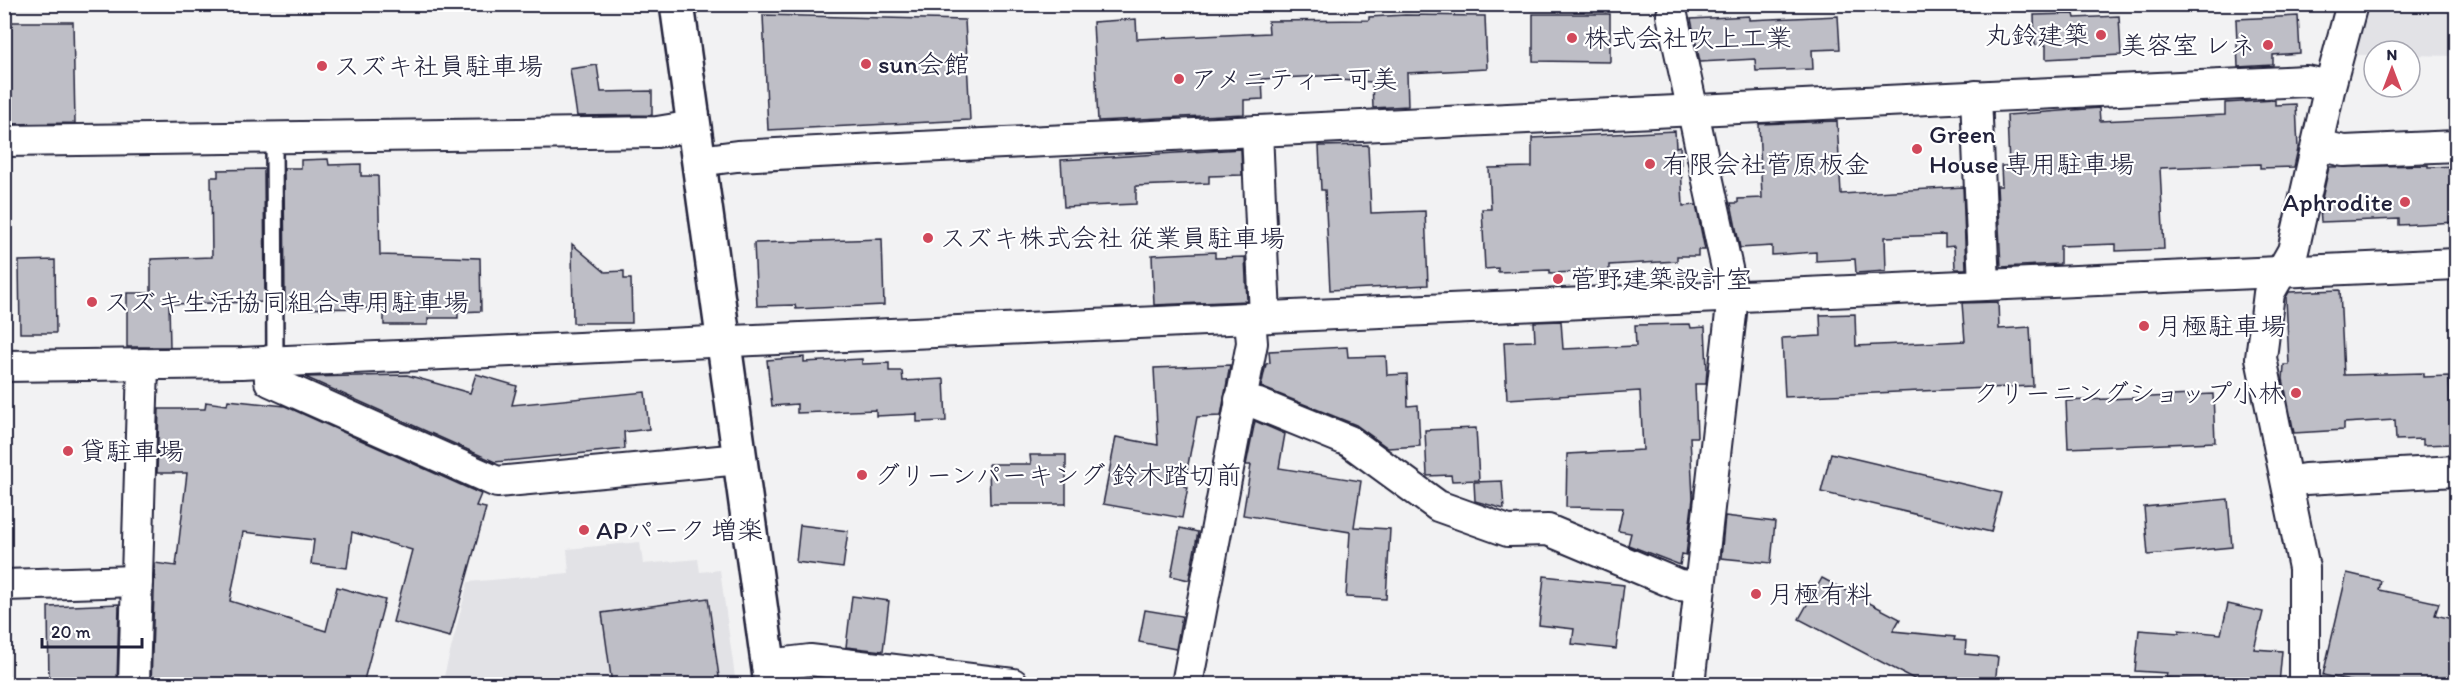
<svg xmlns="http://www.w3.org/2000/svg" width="2461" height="689" font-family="Itim,'Klee One',sans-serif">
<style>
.built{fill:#e2e2e6}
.building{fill:#bebec6;stroke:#22223b;stroke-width:1.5}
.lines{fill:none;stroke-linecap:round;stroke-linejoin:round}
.lane-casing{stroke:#22223b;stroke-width:20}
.street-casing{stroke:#22223b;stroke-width:34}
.secondary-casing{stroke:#22223b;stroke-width:38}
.lane{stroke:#fff;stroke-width:15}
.street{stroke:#fff;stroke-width:30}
.secondary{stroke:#fff;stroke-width:33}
.poi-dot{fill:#d1495b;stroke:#fff;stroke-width:2}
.labels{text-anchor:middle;stroke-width:4.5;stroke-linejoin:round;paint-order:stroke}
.poi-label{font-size:26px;fill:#22223b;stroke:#fff;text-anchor:start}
</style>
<rect width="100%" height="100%" fill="#f2f2f3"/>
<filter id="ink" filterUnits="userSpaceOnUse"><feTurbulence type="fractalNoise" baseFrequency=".0167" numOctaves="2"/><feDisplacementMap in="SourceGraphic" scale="12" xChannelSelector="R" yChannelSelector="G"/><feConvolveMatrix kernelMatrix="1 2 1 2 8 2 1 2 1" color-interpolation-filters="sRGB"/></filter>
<g filter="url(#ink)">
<g class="built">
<path d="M2367,5H2456V56L2410,55V51H2374V55H2354Z"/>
<path d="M640,542L643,564L698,559L700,572L720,570L736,684H442L468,582L569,573L567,549Z"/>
</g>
<g class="building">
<path d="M1533,14H1610V62L1533,61Z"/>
<path d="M2074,14L2075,18L2119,16L2121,55L2046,59V45H2035L2034,15Z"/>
<path d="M763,15L965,20L970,120L768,130Z"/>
<path d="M1405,15L1485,16L1487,69L1407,73L1408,106L1373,108L1372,82L1338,80V75L1262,79L1263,99L1244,100V114L1098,121L1093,22L1136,19L1137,39L1269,33L1268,21L1369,20V17Z"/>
<path d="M1749,16V20L1838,16L1840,49L1812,50L1813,69L1756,71L1755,59L1700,62L1691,19Z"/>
<path d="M2298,16L2300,53L2273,55V65L2238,67L2236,19Z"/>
<path d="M4,22H73L75,123L4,124Z"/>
<path d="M597,65L601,92L652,91V115L577,116L570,69Z"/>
<path d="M2275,100V105L2296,104L2298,149L2294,167L2260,168V164L2160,168L2164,249L2116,251V244L2060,246V264L2001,267L1997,186H2002L2001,166H2009L2007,115L2099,108L2100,121L2225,115V103Z"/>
<path d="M1837,121L1841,194L1963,187L1966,269H1955L1954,246L1945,247V235L1885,237L1886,271L1856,273L1855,259L1816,261V252L1772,255V246L1740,248L1731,203H1738V199L1762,198L1759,124Z"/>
<path d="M1675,131L1676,147L1680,146L1683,206L1696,205L1705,250H1698V256H1677V261L1609,265V271L1550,273V270L1498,272V268L1485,269L1482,209H1491L1489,168L1532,167V138Z"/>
<path d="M1368,145L1371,213L1425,211L1428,285L1330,290L1325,190H1321L1319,146Z"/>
<path d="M1241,149L1242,175L1209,176V183L1136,186V204L1064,207L1061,160Z"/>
<path d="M328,159L329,165L361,164V176H378L380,255L480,258L481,311L458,312V318H428V325H384V308L285,309L284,168H301V160Z"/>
<path d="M2428,165V167L2457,166V222L2399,225V219L2321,222L2320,208L2329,167Z"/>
<path d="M264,169L265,302L169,304L170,347H127V293H151V259L212,257L211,177H218V170Z"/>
<path d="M882,239L884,305L796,309L795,305L757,306L754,243Z"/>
<path d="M572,244L605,272L624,271V279H631L632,323H573Z"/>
<path d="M1215,252V258L1245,257L1247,301L1154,305L1152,255Z"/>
<path d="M55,260L56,333H20L19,261Z"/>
<path d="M2340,290L2344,375L2423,373V377L2449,376L2452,444L2423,445V439L2396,440L2395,420L2344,423V430L2294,433L2283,379L2284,365H2289L2286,297L2289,292Z"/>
<path d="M1998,302L1999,329L2030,327L2033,386L1785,397L1782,338L1821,336L1820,315L1855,314L1856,346L1965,341L1962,303Z"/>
<path d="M1561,321L1563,349L1636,346L1635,325L1690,324L1691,328L1705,327L1707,369L1706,384H1695L1697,437H1690L1693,498L1686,555L1682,554L1680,565L1628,545L1631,533L1618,531L1623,508L1566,507L1567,454L1643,450L1640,391L1507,399L1504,342L1535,341L1534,322Z"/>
<path d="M1347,347L1348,357L1386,356L1387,375L1407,374L1408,406L1418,405L1420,446L1388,448L1356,425L1261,387L1266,364L1270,363L1269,351Z"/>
<path d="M804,357V362L862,359V364L889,363V371H902L903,381L944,379L946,421L917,422V414L876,416V410L797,413V404L772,406L767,360Z"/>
<path d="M1230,365L1221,416L1197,417L1184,486L1188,487L1182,518L1103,504L1116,437L1158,445L1154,368Z"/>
<path d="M476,374L517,386L512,405L645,392L649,429L624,432L625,449L495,462L305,377L407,375L470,393Z"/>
<path d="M2213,394L2215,442L2068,448L2066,401Z"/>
<path d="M228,400L285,406L481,494L476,506L486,508L450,637L393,622L412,550L352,532L347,568L311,564L314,540L243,532L230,601L326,631L337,587L385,600L363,684H151L155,563L176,566L187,473H157L159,409H205L206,402L227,405Z"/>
<path d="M1255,421L1285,434L1279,468L1361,481L1354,527L1390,529L1386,599L1346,597L1350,532L1243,515L1251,465H1246Z"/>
<path d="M1476,428L1479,480L1452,481L1451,475L1427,476L1425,430Z"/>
<path d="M1831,453L2001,493L1991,532L1821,492Z"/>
<path d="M1030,455H1066V504H990L989,464H1031Z"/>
<path d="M1502,481L1504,509L1475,501L1474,482Z"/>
<path d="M2228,499L2232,547L2148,555L2144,507Z"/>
<path d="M1725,516L1775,522L1771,563L1721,558Z"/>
<path d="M800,525L848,531L843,568L796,562Z"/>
<path d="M1180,528L1198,532L1189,580L1171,576Z"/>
<path d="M2347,573L2381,581L2379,590L2439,603L2435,615L2457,620V684H2364L2323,675Z"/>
<path d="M1544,576L1624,585L1616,649L1572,644L1574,629L1539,625Z"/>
<path d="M1822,578L1900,619L1893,631L1955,637L1954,640L1966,641L1965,654L1998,657L1995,684H1936L1937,682L1916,680L1799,619Z"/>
<path d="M852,596L889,601L883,651L846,647Z"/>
<path d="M708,598L720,684H612L602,613Z"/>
<path d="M119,604L117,684H49L48,607Z"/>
<path d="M2228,604L2263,612L2254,649L2282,651L2279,684H2231L2166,678L2167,673L2135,671L2139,630L2179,633V630L2221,634Z"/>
<path d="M1145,610L1182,616L1176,649L1139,642Z"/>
</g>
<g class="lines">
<defs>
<path id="lane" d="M274,137L275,361"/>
<g id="street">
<path d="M1672,15L1733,296L1689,684"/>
<path d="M1976,96L1984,285"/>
<path d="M1257,131L1265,317"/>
<path d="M4,141L657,132L694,126"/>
<path d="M2317,145L2344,151L2456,146"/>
<path d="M699,161L737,156L878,149L2306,81L2330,86"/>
<path d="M269,361L270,381L497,482L740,459"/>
<path d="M4,366L242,363L2456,264"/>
<path d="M1240,400L1258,404L1349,441L1438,506L1508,531L1548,530L1679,585L1700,587"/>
<path d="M2287,482L2305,479L2456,471"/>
<path d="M4,585L137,581"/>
<path d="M769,665L810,660L1013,684"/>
<path d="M134,684L143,364"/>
<path d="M1187,684L1252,343L1250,318"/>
<path d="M2304,684V568L2261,358L2269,293L2293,251L2330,86L2352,4"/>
</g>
<path id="secondary" d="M677,4L771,684"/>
</defs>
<use href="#lane" class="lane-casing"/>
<use href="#street" class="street-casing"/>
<use href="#secondary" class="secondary-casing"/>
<use href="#lane" class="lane"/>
<use href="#street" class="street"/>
<use href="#secondary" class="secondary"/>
</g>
</g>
<g class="poi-dot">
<circle cx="2101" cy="35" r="6"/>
<circle cx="1572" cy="38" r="6"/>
<circle cx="2268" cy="45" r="6"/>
<circle cx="866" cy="64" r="6"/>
<circle cx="322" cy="66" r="6"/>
<circle cx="1179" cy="79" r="6"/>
<circle cx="1917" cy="149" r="6"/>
<circle cx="1650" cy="164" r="6"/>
<circle cx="2405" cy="202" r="6"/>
<circle cx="928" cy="238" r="6"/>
<circle cx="1558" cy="279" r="6"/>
<circle cx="92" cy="302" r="6"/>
<circle cx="2144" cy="326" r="6"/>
<circle cx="2296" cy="393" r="6"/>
<circle cx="68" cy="451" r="6"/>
<circle cx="862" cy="475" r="6"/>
<circle cx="584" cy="530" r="6"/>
<circle cx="1756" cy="594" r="6"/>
</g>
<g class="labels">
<g class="poi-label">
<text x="2089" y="44" text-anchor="end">丸鈴建築</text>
<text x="1584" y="47">株式会社吹上工業</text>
<text x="2256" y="54" text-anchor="end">美容室 レネ</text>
<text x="878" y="73">sun会館</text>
<text x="334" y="75">スズキ社員駐車場</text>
<text x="1191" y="88">アメニティー可美</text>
<text x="1929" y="143">Green<tspan x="1929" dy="30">House 専用駐車場</tspan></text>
<text x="1662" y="173">有限会社菅原板金</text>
<text x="2393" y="211" text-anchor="end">Aphrodite</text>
<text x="940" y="247">スズキ株式会社 従業員駐車場</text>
<text x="1570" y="288">菅野建築設計室</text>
<text x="104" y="311">スズキ生活協同組合専用駐車場</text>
<text x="2156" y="335">月極駐車場</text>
<text x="2284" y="402" text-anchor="end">クリーニングショップ小林</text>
<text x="80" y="460">貸駐車場</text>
<text x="874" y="484">グリーンパーキング 鈴木踏切前</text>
<text x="596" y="539">APパーク 増楽</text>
<text x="1768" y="603">月極有料</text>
</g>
</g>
<rect width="2461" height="689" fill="none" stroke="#fff" stroke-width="24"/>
<rect x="12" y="12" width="2437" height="665" fill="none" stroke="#22223b" stroke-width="2" filter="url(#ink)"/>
<g transform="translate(2392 69)"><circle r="28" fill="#ffffff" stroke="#a7a7b1" stroke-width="1.5"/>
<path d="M0-4.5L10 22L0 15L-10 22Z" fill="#d1495b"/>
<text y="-9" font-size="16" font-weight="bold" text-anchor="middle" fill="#22223b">N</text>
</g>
<path d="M42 638v9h100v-9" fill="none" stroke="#22223b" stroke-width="3"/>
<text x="51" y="638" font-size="18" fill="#22223b" stroke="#ffffff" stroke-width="4.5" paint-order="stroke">20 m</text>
</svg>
